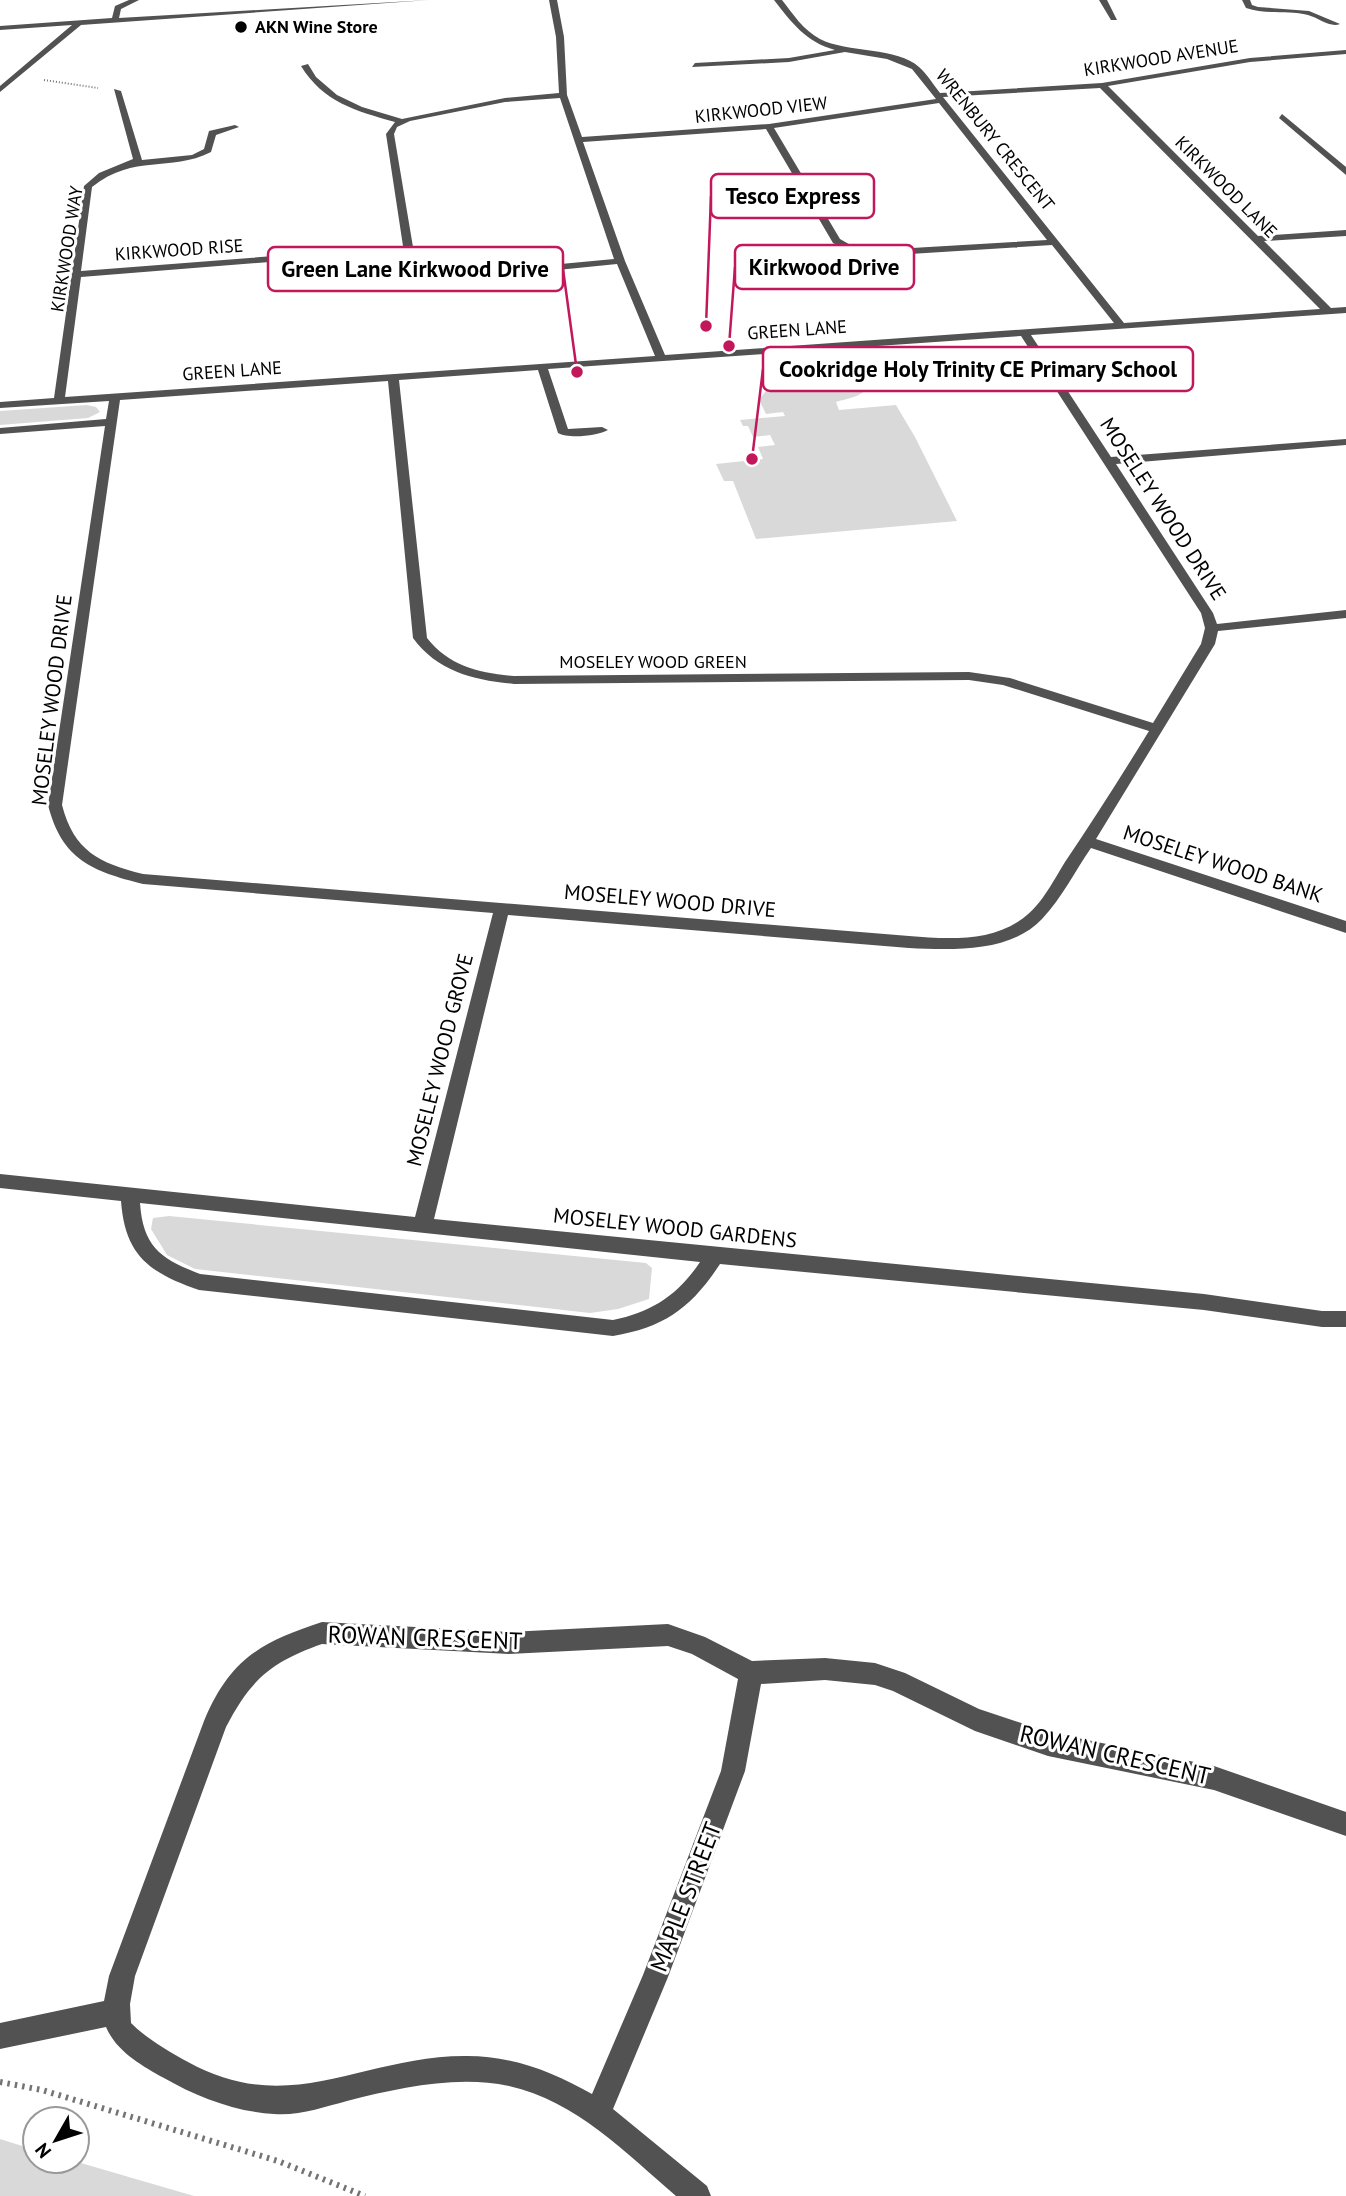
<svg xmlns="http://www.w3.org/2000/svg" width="1346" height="2196" font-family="'PT Sans',sans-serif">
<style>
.green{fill:#d9d9d9}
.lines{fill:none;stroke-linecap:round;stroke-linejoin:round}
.path-far1{stroke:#747474;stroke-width:2;stroke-dasharray:1 2;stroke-linecap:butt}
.path{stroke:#747474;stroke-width:6;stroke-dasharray:2.5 5;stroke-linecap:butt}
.minor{fill:#525252;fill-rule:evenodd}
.poi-dot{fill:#000;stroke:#fff;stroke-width:2.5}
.labels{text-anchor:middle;stroke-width:6;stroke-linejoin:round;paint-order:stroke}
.far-poi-label{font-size:18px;font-weight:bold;fill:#000;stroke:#fff;text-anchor:start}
.far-street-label{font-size:18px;fill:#000;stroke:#fff}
.street-label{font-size:21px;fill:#000;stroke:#fff}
.near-street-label{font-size:24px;fill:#000;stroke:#fff}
.leader{fill:none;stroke:#c2185b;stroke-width:2.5}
.callout-dot{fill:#c2185b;stroke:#fff;stroke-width:2.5}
.callout{fill:#fff;stroke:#c2185b;stroke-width:2.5}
.callout-label{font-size:23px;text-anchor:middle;font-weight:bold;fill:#000}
</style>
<rect width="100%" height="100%" fill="#fff"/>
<g class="green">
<path d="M834,365C849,368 860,370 871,382C865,397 849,398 836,402L839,410L896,405L915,437L957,521L756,539L733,481H724L716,464L763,459L758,447L775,445L770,435L753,437L748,426H743L740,420L785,416L783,412L766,414L759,400C780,370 799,368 834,365Z"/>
<path d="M87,405L96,407L100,412L88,418L0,425V411Z"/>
<path d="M169,1216L646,1263L652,1268L649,1299L618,1309L590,1313L195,1269L167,1255L151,1229L153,1218Z"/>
<path d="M0,2139L35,2150V2161H74L194,2196H0Z"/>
</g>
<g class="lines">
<path class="path-far1" d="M44,80L98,88"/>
<path class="path" d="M0,2082L42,2090L278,2161L365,2196"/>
<g class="minor">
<path d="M129,0H139L121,9L119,18L429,0L81,25L0,92V86L72,25L0,30V26L112,18L115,6Z"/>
<path d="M549,0H557L564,37L567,95L582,137L769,124L936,99L912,69L887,59L845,52L789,62L692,67L695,63L789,58L835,50C806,42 792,23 774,0H782C793,14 803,30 820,39C847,53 898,47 919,67C927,74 933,84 940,93L1102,83L1250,58L1346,50V54L1250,62L1108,86L1258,236L1346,230V236L1264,241L1331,308L1346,307V313L1031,335L1111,457L1346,439V445L1116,464L1213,613L1217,624L1346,610V618L1218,631L1215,644L1096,839L1346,921V933L1091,848C1075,871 1062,898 1042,919C1010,953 952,950 909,948L508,915L434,1219L1204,1294L1322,1311H1346V1327H1322L1204,1310L720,1264C691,1308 665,1327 613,1336L199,1290C150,1273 125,1256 121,1201L0,1188V1174L415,1217L493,913L143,884C92,871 62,860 48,805L105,426L0,434V428L106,419L109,401L0,408V402L54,398L84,186L99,173L133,159L114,89L121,91L142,160L192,155L204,149L209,131L235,125L239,127L216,135L211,152C169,173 135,153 92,187L81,271L403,246L386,134L395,122C356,111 323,102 301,66L308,64L316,77L337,95L362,107L402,119L505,98L559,93L556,37ZM1100,88L1320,309L1124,323L943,97ZM560,98L614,259L518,268L436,269L413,247L394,134L397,127L410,121L505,102ZM939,103L1047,240L878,250L854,247L840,239L774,128ZM766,129L833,243L849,251L878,256L1052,245L1114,323L665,355L625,261L583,142ZM406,251L433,275L518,274L617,264L655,356L65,397L81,277ZM1021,336L1201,613L1205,628L1201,644L1153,723L1010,678L969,672L514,676C479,673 449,666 427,638L399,380L538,370L558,433C568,439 598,436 608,430L602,427L568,429L548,369ZM388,381L413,638C438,672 474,680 514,684L969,680L1003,685L1149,731C1122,775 1094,819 1065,862C1052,883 1040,908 1019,921C987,942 946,939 909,936L143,874C99,863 74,851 62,805L120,400ZM140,1203L700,1262C678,1295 652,1312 613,1320L200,1274C161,1259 143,1247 140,1203Z"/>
<path d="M1099,0H1107L1117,20H1111Z"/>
<path d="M1242,0H1250L1252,5L1258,7L1309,11L1340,24C1330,28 1319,18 1308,15C1288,10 1266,15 1246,8Z"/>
<path d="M1282,114L1346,167V175L1279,118Z"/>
<path d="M322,1622L509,1632L668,1624L705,1637L752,1661L825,1658L875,1663L905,1673L979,1709L1048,1732L1214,1766L1346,1812V1836L1214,1790L1048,1756L975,1731L893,1691L875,1685L825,1680L761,1684L745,1771L668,1977L613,2109L707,2186L711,2196H676C626,2153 576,2101 509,2086C456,2075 399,2088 347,2101C324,2107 299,2116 274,2114C236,2112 197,2097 164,2078C142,2066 116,2051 106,2027L0,2049V2023L104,2001L109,1976L204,1721C230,1659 261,1642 322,1622ZM322,1644L509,1654L668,1646L692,1654L738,1679L721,1771L643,1975L592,2094C553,2072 513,2056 467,2056C363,2055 291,2119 188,2062C168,2051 147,2039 131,2023L130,2004L135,1976L226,1727C251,1679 271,1662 322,1644Z"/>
</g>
</g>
<circle class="poi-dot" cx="241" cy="27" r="7"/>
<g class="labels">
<g class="far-poi-label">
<text x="255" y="33">AKN Wine Store</text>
</g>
<g class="far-street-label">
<text transform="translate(1161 58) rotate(-9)" y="6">KIRKWOOD AVENUE</text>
<text transform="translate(761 110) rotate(-6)" y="6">KIRKWOOD VIEW</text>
<text transform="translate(995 140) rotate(51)" y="6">WRENBURY CRESCENT</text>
<text transform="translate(1226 187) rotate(45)" y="6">KIRKWOOD LANE</text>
<text transform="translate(67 249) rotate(-81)" y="6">KIRKWOOD WAY</text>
<text transform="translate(179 250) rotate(-4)" y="6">KIRKWOOD RISE</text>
<text transform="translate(797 330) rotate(-4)" y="6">GREEN LANE</text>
<text transform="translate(232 371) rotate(-4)" y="6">GREEN LANE</text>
<text x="653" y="668">MOSELEY WOOD GREEN</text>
</g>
<g class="street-label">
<text transform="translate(1163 509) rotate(57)" y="7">MOSELEY WOOD DRIVE</text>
<text transform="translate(52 700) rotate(-83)" y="7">MOSELEY WOOD DRIVE</text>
<text transform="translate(1223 864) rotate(18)" y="7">MOSELEY WOOD BANK</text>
<text transform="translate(670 901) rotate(5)" y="7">MOSELEY WOOD DRIVE</text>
<text transform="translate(440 1060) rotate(-76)" y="7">MOSELEY WOOD GROVE</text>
<text transform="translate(675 1228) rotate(6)" y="7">MOSELEY WOOD GARDENS</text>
</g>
<g class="near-street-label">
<text transform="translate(425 1638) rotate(2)" y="8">ROWAN CRESCENT</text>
<text transform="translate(1115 1755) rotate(13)" y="8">ROWAN CRESCENT</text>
<text transform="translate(686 1897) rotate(-69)" y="8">MAPLE STREET</text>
</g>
</g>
<path class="leader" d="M706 326L711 196M729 346L735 267M577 372L563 269M752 459L763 369"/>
<g class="callout-dot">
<circle cx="706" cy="326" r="7"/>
<circle cx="729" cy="346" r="7"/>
<circle cx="577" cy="372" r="7"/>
<circle cx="752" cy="459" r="7"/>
</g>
<g class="callout">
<rect x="711" y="174" width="163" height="44" rx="7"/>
<rect x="735" y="245" width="179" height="44" rx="7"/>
<rect x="268" y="247" width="295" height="44" rx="7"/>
<rect x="763" y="347" width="430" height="44" rx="7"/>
</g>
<g class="callout-label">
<text x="793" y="204">Tesco Express</text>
<text x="824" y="275">Kirkwood Drive</text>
<text x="415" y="277">Green Lane Kirkwood Drive</text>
<text x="978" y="377">Cookridge Holy Trinity CE Primary School</text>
</g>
<g transform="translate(56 2140) rotate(231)"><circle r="33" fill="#ffffff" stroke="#999999" stroke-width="2"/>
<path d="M0-5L12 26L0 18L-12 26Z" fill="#000000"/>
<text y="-10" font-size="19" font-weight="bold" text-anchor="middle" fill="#000000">N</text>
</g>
</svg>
